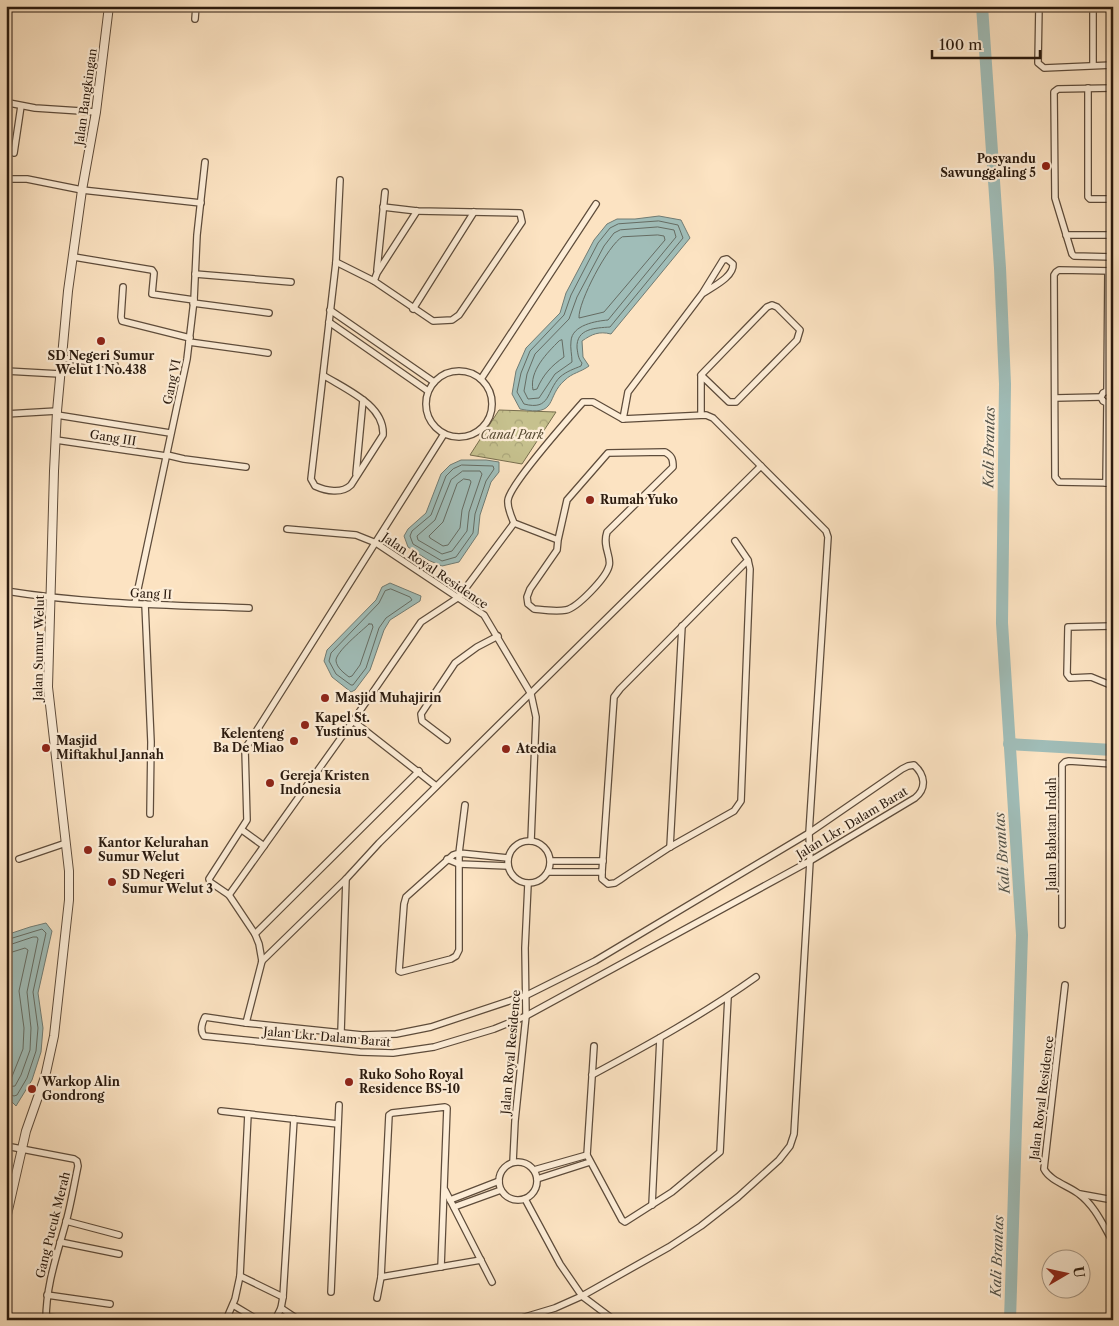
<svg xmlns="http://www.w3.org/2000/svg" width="1119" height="1326" font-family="'Libre Caslon Text',serif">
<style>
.park{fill:url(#park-crowns);stroke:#786e4e}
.water{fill:#a0bdb8;stroke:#717c74}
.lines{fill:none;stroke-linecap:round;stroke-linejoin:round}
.shore{stroke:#656c63;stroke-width:1}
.river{stroke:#a0bdb8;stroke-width:12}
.minor-casing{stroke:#5e4c3b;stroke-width:8}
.tertiary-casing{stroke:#5e4c3b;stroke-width:10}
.minor{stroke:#fdedd7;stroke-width:5.5}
.tertiary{stroke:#fdedd7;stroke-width:8}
.poi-dot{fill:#8f2418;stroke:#fdedd7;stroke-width:2}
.labels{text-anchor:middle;stroke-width:4.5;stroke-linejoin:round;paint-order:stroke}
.street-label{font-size:12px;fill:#2a1a0e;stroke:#fdedd7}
.poi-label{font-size:12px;font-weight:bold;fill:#2a1a0e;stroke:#fdedd7;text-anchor:start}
.park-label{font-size:12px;font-style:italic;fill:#594c34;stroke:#fdedd7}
.water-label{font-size:14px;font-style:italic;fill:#53534a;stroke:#fdedd7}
</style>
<defs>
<pattern id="park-crowns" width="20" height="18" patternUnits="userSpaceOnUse" patternTransform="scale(1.25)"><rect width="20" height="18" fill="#c6c18e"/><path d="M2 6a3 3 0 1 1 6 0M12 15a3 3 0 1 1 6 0" fill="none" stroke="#aaa579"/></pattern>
</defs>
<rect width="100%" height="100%" fill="#fce3c2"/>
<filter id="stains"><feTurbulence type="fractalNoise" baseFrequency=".004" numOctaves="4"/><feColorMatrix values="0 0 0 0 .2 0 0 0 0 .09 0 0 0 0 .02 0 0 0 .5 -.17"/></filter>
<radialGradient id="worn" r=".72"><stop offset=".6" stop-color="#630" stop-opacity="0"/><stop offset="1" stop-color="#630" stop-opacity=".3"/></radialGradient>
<path class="park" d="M499,410L556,412L522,464L470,455Z"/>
<g class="water">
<path d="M659,216L681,220L690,238L611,334C599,331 592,334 582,341L583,357L589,366C581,372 572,373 565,380C545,397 559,417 520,409L512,394L516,371L526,348L560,313L566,293L594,240L607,224L617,219H635Z"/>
<path d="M461,460H486L499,462V472L491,482L480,515L478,534L459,562L442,566L428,560L408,547L404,536L408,529L426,513L441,474L450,465Z"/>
<path d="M390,583L421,596L420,601L390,620L384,630L370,670L355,690L351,692L332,677L324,661L327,650L376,600L382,587Z"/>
<path d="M46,923L52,931L38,993L43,1028L41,1052L32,1080L16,1106L6,1096V935L30,927Z"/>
</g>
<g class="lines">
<g class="shore">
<path d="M659,221L678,225L683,238L610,327C596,328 576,328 577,348C578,354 578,358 582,363L581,366C574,369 567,371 560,377C546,391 551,411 524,404L517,392L521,373L530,351L564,315L571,295L598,243L610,228L618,224Z"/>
<path d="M658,227L674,230L676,237L608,320C596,321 572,325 571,341C570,348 572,355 572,362L555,374L539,398L528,399L524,391L527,374L535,354L569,319L577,297L604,246L614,233L620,230Z"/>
<path d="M658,235L664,236L665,240L604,312L579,318C578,302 608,245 622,237Z"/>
<path d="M562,340L564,357C551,366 543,375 537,389L533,390C529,371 547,353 559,341Z"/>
<path d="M462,465L493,466L494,469L486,481L475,514L473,533L456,557L442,561L413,544L410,536L412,531L431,515L446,476L453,469Z"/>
<path d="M463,471H480L482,474L469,512L467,531L452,551L442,554L418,540L417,536L435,520L451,480Z"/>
<path d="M464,479L470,480L471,482L462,510L460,528L448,545L443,546L430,538L429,536L443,522L457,484Z"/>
<path d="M391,589L410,597L412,600L386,618L379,628L366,668L353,685H351L336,674L329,661L331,653L379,603L385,591Z"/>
<path d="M369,624H372L373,627L360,665L352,676L349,677C344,673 337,668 336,661C335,652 363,630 369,624Z"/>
<path d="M6,940L42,929L46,933L33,992L38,1028L36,1051L27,1078L17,1095L14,1096L6,1093"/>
<path d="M6,946L33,937H37L38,939L27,992L31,1028L30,1050L21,1075L15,1086L6,1087"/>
<path d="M6,954L25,948L28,950L19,991L24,1028L23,1049L11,1079H6"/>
</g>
<g class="river">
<path d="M982,6L1000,268L1005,384L1002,623L1022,935L1010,1320"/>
<path d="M1009,744L1113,750"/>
</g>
<defs>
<g id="minor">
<path d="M1039,6L1038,63L1044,68L1113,65"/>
<path d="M195,19L196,6"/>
<path d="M1093,65V6"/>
<path d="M1088,88V197L1090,199H1113"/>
<path d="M1113,88L1058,89L1054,92L1055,198L1072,254L1074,256L1113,257"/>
<path d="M9,103L35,108L96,112"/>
<path d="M14,153L21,106"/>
<path d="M6,179H27L82,190L201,203"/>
<path d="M1066,235H1113"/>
<path d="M74,257L152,270L154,273L152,294L194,300"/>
<path d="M336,262L374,281L433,321L452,320L459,315L522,222L520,213L417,211L383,207"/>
<path d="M377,270L385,192"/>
<path d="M1113,271L1059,270L1056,272L1054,275L1055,477L1059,482L1113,483"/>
<path d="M195,274L291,282"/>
<path d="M374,281L377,273L417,211"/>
<path d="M123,287L121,317L122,321L190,338"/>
<path d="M193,303L269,313"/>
<path d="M413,309L474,212"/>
<path d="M330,310L434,382"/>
<path d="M329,322L428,391"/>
<path d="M189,342L268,353"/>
<path d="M61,358L115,365"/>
<circle cx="459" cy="404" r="33"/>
<path d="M6,371L60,374"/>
<path d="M323,375C345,389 385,405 383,435L351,485C342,494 326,491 315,486L311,479L336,262L340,180"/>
<path d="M701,375L729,402H736L797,340L800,330L777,307L772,305L767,307L701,375V415"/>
<path d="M481,379L596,204"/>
<path d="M1107,391L1108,271"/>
<path d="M1113,397L1111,393L1107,391L1103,393L1101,397L1103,401L1107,403L1111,402L1113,398"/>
<path d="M1055,398L1101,397"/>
<path d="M6,414L57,411"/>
<path d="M57,415L170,433"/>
<path d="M623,419L628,392L702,294L723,260L727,259L733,264C734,277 712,287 702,294"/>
<path d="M56,440L166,456"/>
<path d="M167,455L184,459L246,467"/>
<path d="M356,474L363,400"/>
<path d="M1106,483L1107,403"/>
<path d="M287,529L356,535L376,543L484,615L531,694L536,717L531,841"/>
<path d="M558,540L567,500L608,453L665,452C672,456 673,459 673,467L607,532C602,547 612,557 609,566C606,578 577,608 566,610C556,612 544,610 534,609L528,604L527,597L530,589L557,550L558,540L514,523C511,516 507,507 508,500C510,484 569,418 583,402H593L623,419L706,415L713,418L761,466"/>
<path d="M735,541L748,560L750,569L741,801L734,811L670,847L615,883L608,884L602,879V872L614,697L620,689L748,560"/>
<path d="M6,591C86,604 168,605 249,608"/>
<path d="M135,603L187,359L194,300L197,235L205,162"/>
<path d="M145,604L151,742L150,814"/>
<path d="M1113,626L1068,627L1067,674L1070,678L1091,677L1113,686"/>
<path d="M353,721L436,786"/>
<path d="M447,740L422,721L421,714L455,663L477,647L498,636"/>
<path d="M914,765C925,775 927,788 915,798L810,861L526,1016L494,1029L434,1047L393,1053L360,1052L204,1036C200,1031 202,1023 205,1017L246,1023L362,1035L396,1034L431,1027L527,995L595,961L809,833L902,769L908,766Z"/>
<path d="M465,805L459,853V950L456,956L451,959L401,972L399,971L404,904L406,897L453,855L459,853L508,858"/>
<path d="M242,830L264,846"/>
<circle cx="529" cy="862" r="21"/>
<path d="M670,847L682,626"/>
<path d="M19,859L66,843"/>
<path d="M447,859L459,864L508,866"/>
<path d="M551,861H603"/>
<path d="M548,872H602"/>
<path d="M229,895L353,721L421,622L459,597L514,523"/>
<path d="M1062,925V765L1065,762L1069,761L1113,764"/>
<path d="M255,934L419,771"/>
<path d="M262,961L346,879"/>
<path d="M1065,985L1044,1169C1050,1181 1069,1186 1079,1194C1095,1206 1103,1225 1113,1242"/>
<path d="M246,1023L262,961L259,944L255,934L229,895L210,882L209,879L247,820L245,749L444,434"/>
<path d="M341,1032L346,879L379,843L761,466L826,531L828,537L809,833L810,861L794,1134L790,1146L779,1160L738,1197L701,1226L669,1247L582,1296L555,1308L515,1320"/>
<path d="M594,1046L587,1155L622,1220L625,1222L672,1192L720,1152L728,997"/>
<path d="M592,1075C648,1045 704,1014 756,977"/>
<path d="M221,1111L338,1124"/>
<path d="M6,1146L74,1159L77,1161L78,1166C74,1185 71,1204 66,1222C57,1255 46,1285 46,1320"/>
<circle cx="518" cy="1181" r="19"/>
<path d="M513,1162L515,1121L526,1016L525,948L528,884"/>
<path d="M534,1170L587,1155"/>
<path d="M537,1179L590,1162"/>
<path d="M445,1190L492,1282"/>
<path d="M1080,1194L1113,1200"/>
<path d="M525,1199L560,1264L582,1296L614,1320"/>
<path d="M450,1200L499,1181"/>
<path d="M652,1205L660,1038"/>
<path d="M454,1207L501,1190"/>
<path d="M66,1221L119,1235"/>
<path d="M60,1242L119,1254"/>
<path d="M240,1276L283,1297"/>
<path d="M381,1277L481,1260"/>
<path d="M331,1292L339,1105"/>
<path d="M47,1295L110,1304"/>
<path d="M377,1298L381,1277L389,1115L392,1113L445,1107L447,1108L441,1267"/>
<path d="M233,1305L258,1320"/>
<path d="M281,1308L299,1320"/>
<path d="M46,1317L75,1320"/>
<path d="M226,1320L235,1299L240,1276L248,1114"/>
<path d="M275,1320L281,1308L283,1297L294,1119"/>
</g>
<path id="tertiary" d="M6,1219L26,1131L45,1077L54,1036L69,900V871L48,687L54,471L57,411L68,291L82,190L96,112L109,6"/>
</defs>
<use href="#minor" class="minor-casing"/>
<use href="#tertiary" class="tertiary-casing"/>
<use href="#minor" class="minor"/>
<use href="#tertiary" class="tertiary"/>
</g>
<g class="poi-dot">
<circle cx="1046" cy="166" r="5"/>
<circle cx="101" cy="341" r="5"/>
<circle cx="590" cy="500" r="5"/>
<circle cx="325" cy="698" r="5"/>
<circle cx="305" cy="725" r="5"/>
<circle cx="294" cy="741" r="5"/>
<circle cx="46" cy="748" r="5"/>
<circle cx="506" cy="749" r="5"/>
<circle cx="270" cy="783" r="5"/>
<circle cx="88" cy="850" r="5"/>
<circle cx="112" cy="882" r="5"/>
<circle cx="349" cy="1082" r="5"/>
<circle cx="32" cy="1089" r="5"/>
</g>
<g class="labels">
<g class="street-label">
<text transform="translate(86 97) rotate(-82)" y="4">Jalan Bangkingan</text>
<text transform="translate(172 382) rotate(-78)" y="4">Gang VI</text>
<text transform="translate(113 438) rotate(9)" y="4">Gang III</text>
<text transform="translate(435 571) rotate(34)" y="4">Jalan Royal Residence</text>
<text transform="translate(151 594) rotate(3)" y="4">Gang II</text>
<text transform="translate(39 648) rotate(-89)" y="4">Jalan Sumur Welut</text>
<text transform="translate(852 823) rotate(-31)" y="4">Jalan Lkr. Dalam Barat</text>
<text transform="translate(1052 834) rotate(-90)" y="4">Jalan Babatan Indah</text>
<text transform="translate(327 1037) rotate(5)" y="4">Jalan Lkr. Dalam Barat</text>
<text transform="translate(511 1052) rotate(-85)" y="4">Jalan Royal Residence</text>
<text transform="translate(1042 1098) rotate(-83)" y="4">Jalan Royal Residence</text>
<text transform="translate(53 1225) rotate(-76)" y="4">Gang Pucuk Merah</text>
</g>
<g class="poi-label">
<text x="1036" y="163" text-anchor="end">Posyandu<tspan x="1036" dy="14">Sawunggaling 5</tspan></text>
<text x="101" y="360" text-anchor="middle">SD Negeri Sumur<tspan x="101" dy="14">Welut 1 No.438</tspan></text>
<text x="600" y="504">Rumah Yuko</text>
<text x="335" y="702">Masjid Muhajirin</text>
<text x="315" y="722">Kapel St.<tspan x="315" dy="14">Yustinus</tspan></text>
<text x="284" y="738" text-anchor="end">Kelenteng<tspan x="284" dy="14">Ba De Miao</tspan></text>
<text x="56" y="745">Masjid<tspan x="56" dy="14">Miftakhul Jannah</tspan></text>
<text x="516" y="753">Atedia</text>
<text x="280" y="780">Gereja Kristen<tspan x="280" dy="14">Indonesia</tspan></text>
<text x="98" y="847">Kantor Kelurahan<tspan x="98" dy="14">Sumur Welut</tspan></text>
<text x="122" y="879">SD Negeri<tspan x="122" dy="14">Sumur Welut 3</tspan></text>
<text x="359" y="1079">Ruko Soho Royal<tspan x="359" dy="14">Residence BS-10</tspan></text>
<text x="42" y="1086">Warkop Alin<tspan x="42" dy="14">Gondrong</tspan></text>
</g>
<g class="park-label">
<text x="512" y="439">Canal Park</text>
</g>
<g class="water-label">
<text transform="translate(989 447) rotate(-89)" y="5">Kali Brantas</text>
<text transform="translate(1002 853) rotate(-94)" y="5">Kali Brantas</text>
<text transform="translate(997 1256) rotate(-88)" y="5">Kali Brantas</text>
</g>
</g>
<rect width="1119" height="1326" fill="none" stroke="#fce3c2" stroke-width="25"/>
<rect x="8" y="8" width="1104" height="1311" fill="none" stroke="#2a1a0e" stroke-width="2.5"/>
<rect x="12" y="12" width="1094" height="1301" fill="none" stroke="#2a1a0e"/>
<g transform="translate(1066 1274) rotate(81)"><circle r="24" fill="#fdedd7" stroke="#a99987"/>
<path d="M0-4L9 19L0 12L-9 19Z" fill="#8f2418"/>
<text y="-8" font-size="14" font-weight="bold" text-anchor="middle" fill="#2a1a0e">U</text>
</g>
<path d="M932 50v8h108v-8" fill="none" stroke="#2a1a0e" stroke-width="2.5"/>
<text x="939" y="50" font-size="15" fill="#2a1a0e" stroke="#fdedd7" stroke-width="4" paint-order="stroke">100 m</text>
<rect width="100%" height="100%" filter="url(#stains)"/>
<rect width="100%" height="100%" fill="url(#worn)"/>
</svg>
